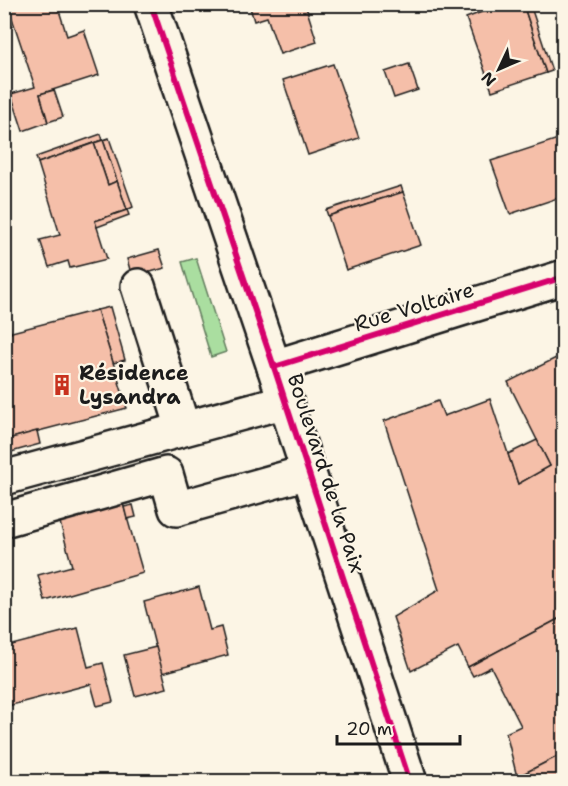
<svg xmlns="http://www.w3.org/2000/svg" width="568" height="786" font-family="'Shantell Sans',sans-serif">
<style>
.green{fill:#aadea0;stroke:#637d5e;stroke-width:1.5}
.building{fill:#f5bfa9;stroke:#1c1c1c;stroke-width:1.5}
.lines{fill:none;stroke-linecap:round;stroke-linejoin:round}
.minor-casing{stroke:#1c1c1c;stroke-width:38}
.major-casing{stroke:#1c1c1c;stroke-width:38}
.minor{stroke:#fcf5e5;stroke-width:33}
.major{stroke:#fcf5e5;stroke-width:33}
.cycleway-casing{stroke:#fcf5e5;stroke-width:10}
.cycleway{stroke:#d6006c;stroke-width:6}
.labels{text-anchor:middle;stroke-width:4.5;stroke-linejoin:round;paint-order:stroke}
.street-label{font-size:21px;fill:#1c1c1c;stroke:#fcf5e5}
.poi-label{font-size:21px;font-weight:bold;fill:#1c1c1c;stroke:#fcf5e5;text-anchor:start}
</style>
<rect width="100%" height="100%" fill="#fcf5e5"/>
<filter id="ink" filterUnits="userSpaceOnUse"><feTurbulence type="fractalNoise" baseFrequency=".0167" numOctaves="2"/><feDisplacementMap in="SourceGraphic" scale="12" xChannelSelector="R" yChannelSelector="G"/><feConvolveMatrix kernelMatrix="1 2 1 2 8 2 1 2 1" color-interpolation-filters="sRGB"/></filter>
<g filter="url(#ink)">
<path class="green" d="M196,258L226,352L211,357L182,262Z"/>
<g class="building">
<path d="M13,4H57L67,36L84,30L99,75L40,94L48,122L23,131L11,94L35,87L8,6Z"/>
<path d="M249,4H305L317,42L280,54L267,17L254,21Z"/>
<path d="M503,4H523L546,73L492,91L466,18Z"/>
<path d="M523,4H530L552,71L546,73Z"/>
<path d="M333,64L359,138L308,155L283,80Z"/>
<path d="M409,64L418,90L394,98L385,72Z"/>
<path d="M54,90L63,117L48,122L40,94Z"/>
<path d="M101,134L103,140L38,163L36,157Z"/>
<path d="M564,137V196L510,214L491,161Z"/>
<path d="M109,138L133,207L127,210L103,140Z"/>
<path d="M103,140L117,181L108,185L94,143Z"/>
<path d="M94,143L108,185L117,181L127,210L95,221L107,259L70,268L68,261L49,267L40,240L60,235L38,163Z"/>
<path d="M401,186L403,192L328,216L326,210Z"/>
<path d="M403,192L421,245L346,270L328,216Z"/>
<path d="M127,210L129,215L97,227L95,221Z"/>
<path d="M159,250L165,268L132,277L127,259Z"/>
<path d="M110,307L125,360L113,363L97,310Z"/>
<path d="M97,310L127,408L4,440V334Z"/>
<path d="M8,320L11,333L4,334V321Z"/>
<path d="M564,354V616L468,667L458,647L411,671L393,617L439,590L384,421L438,401L444,416L490,399L518,484L550,466L508,382Z"/>
<path d="M37,431L40,444L11,452L8,439Z"/>
<path d="M537,440L550,466L518,484L508,454Z"/>
<path d="M122,500L143,573L45,601L38,575L72,566L59,519Z"/>
<path d="M133,505L136,517L127,519L124,507Z"/>
<path d="M199,587L210,630L221,627L228,655L162,673L144,602Z"/>
<path d="M564,616V753L519,776L516,773L506,733L521,726L491,667L473,676L468,667Z"/>
<path d="M78,628L88,667L103,663L113,702L97,706L91,684L4,707V647Z"/>
<path d="M156,647L167,688L135,696L124,655Z"/>
<path d="M564,753V782H523L519,776Z"/>
<path d="M357,775L359,782H342V781Z"/>
</g>
<g class="lines">
<defs>
<g id="minor">
<path d="M138,286L183,428"/>
<path d="M274,367L564,277"/>
<path d="M4,478L286,401"/>
<path d="M4,520L166,474L176,509L308,472"/>
</g>
<path id="major" d="M151,4L274,367L410,782"/>
</defs>
<use href="#minor" class="minor-casing"/>
<use href="#major" class="major-casing"/>
<use href="#minor" class="minor"/>
<use href="#major" class="major"/>
<defs>
<g id="cycleway">
<path d="M151,4L274,367L410,782"/>
<path d="M274,367L564,277"/>
</g>
</defs>
<use href="#cycleway" class="cycleway-casing"/>
<use href="#cycleway" class="cycleway"/>
</g>
</g>
<defs>
<symbol id="building-bare" viewBox="-9 -9 18 18"><path d="M-4-6H4V6H1V3H-1V6H-4ZM-2.5-4.3h1.7v1.8h-1.7ZM.8-4.3h1.7v1.8H.8ZM-2.5-1h1.7V.8h-1.7ZM.8-1h1.7V.8H.8Z" fill="#c8321e" stroke="#fcf5e5" stroke-width="2.5" paint-order="stroke"/></symbol>
</defs>
<g fill-rule="evenodd">
<use href="#building-bare" x="47" y="370" width="30" height="30"/>
</g>
<g class="labels">
<g class="street-label">
<text transform="translate(414 307) rotate(-17)" y="7">Rue Voltaire</text>
<text transform="translate(326 473) rotate(72)" y="7">Boulevard de la Paix</text>
</g>
<g class="poi-label">
<text x="79" y="380">Résidence<tspan x="79" dy="24">Lysandra</tspan></text>
</g>
</g>
<rect width="568" height="786" fill="none" stroke="#fcf5e5" stroke-width="24"/>
<rect x="12" y="12" width="544" height="762" fill="none" stroke="#1c1c1c" stroke-width="2" filter="url(#ink)"/>
<g transform="translate(499 69) rotate(226)" stroke="#fcf5e5" stroke-width="4.5" paint-order="stroke">
<path d="M0-4.5L10 22L0 15L-10 22Z" fill="#1c1c1c"/>
<text y="-9" font-size="16" font-weight="bold" text-anchor="middle" fill="#1c1c1c">N</text>
</g>
<path d="M337 735v9h123v-9" fill="none" stroke="#1c1c1c" stroke-width="3"/>
<text x="346" y="735" font-size="18" fill="#1c1c1c" stroke="#fcf5e5" stroke-width="4.5" paint-order="stroke">20 m</text>
</svg>
